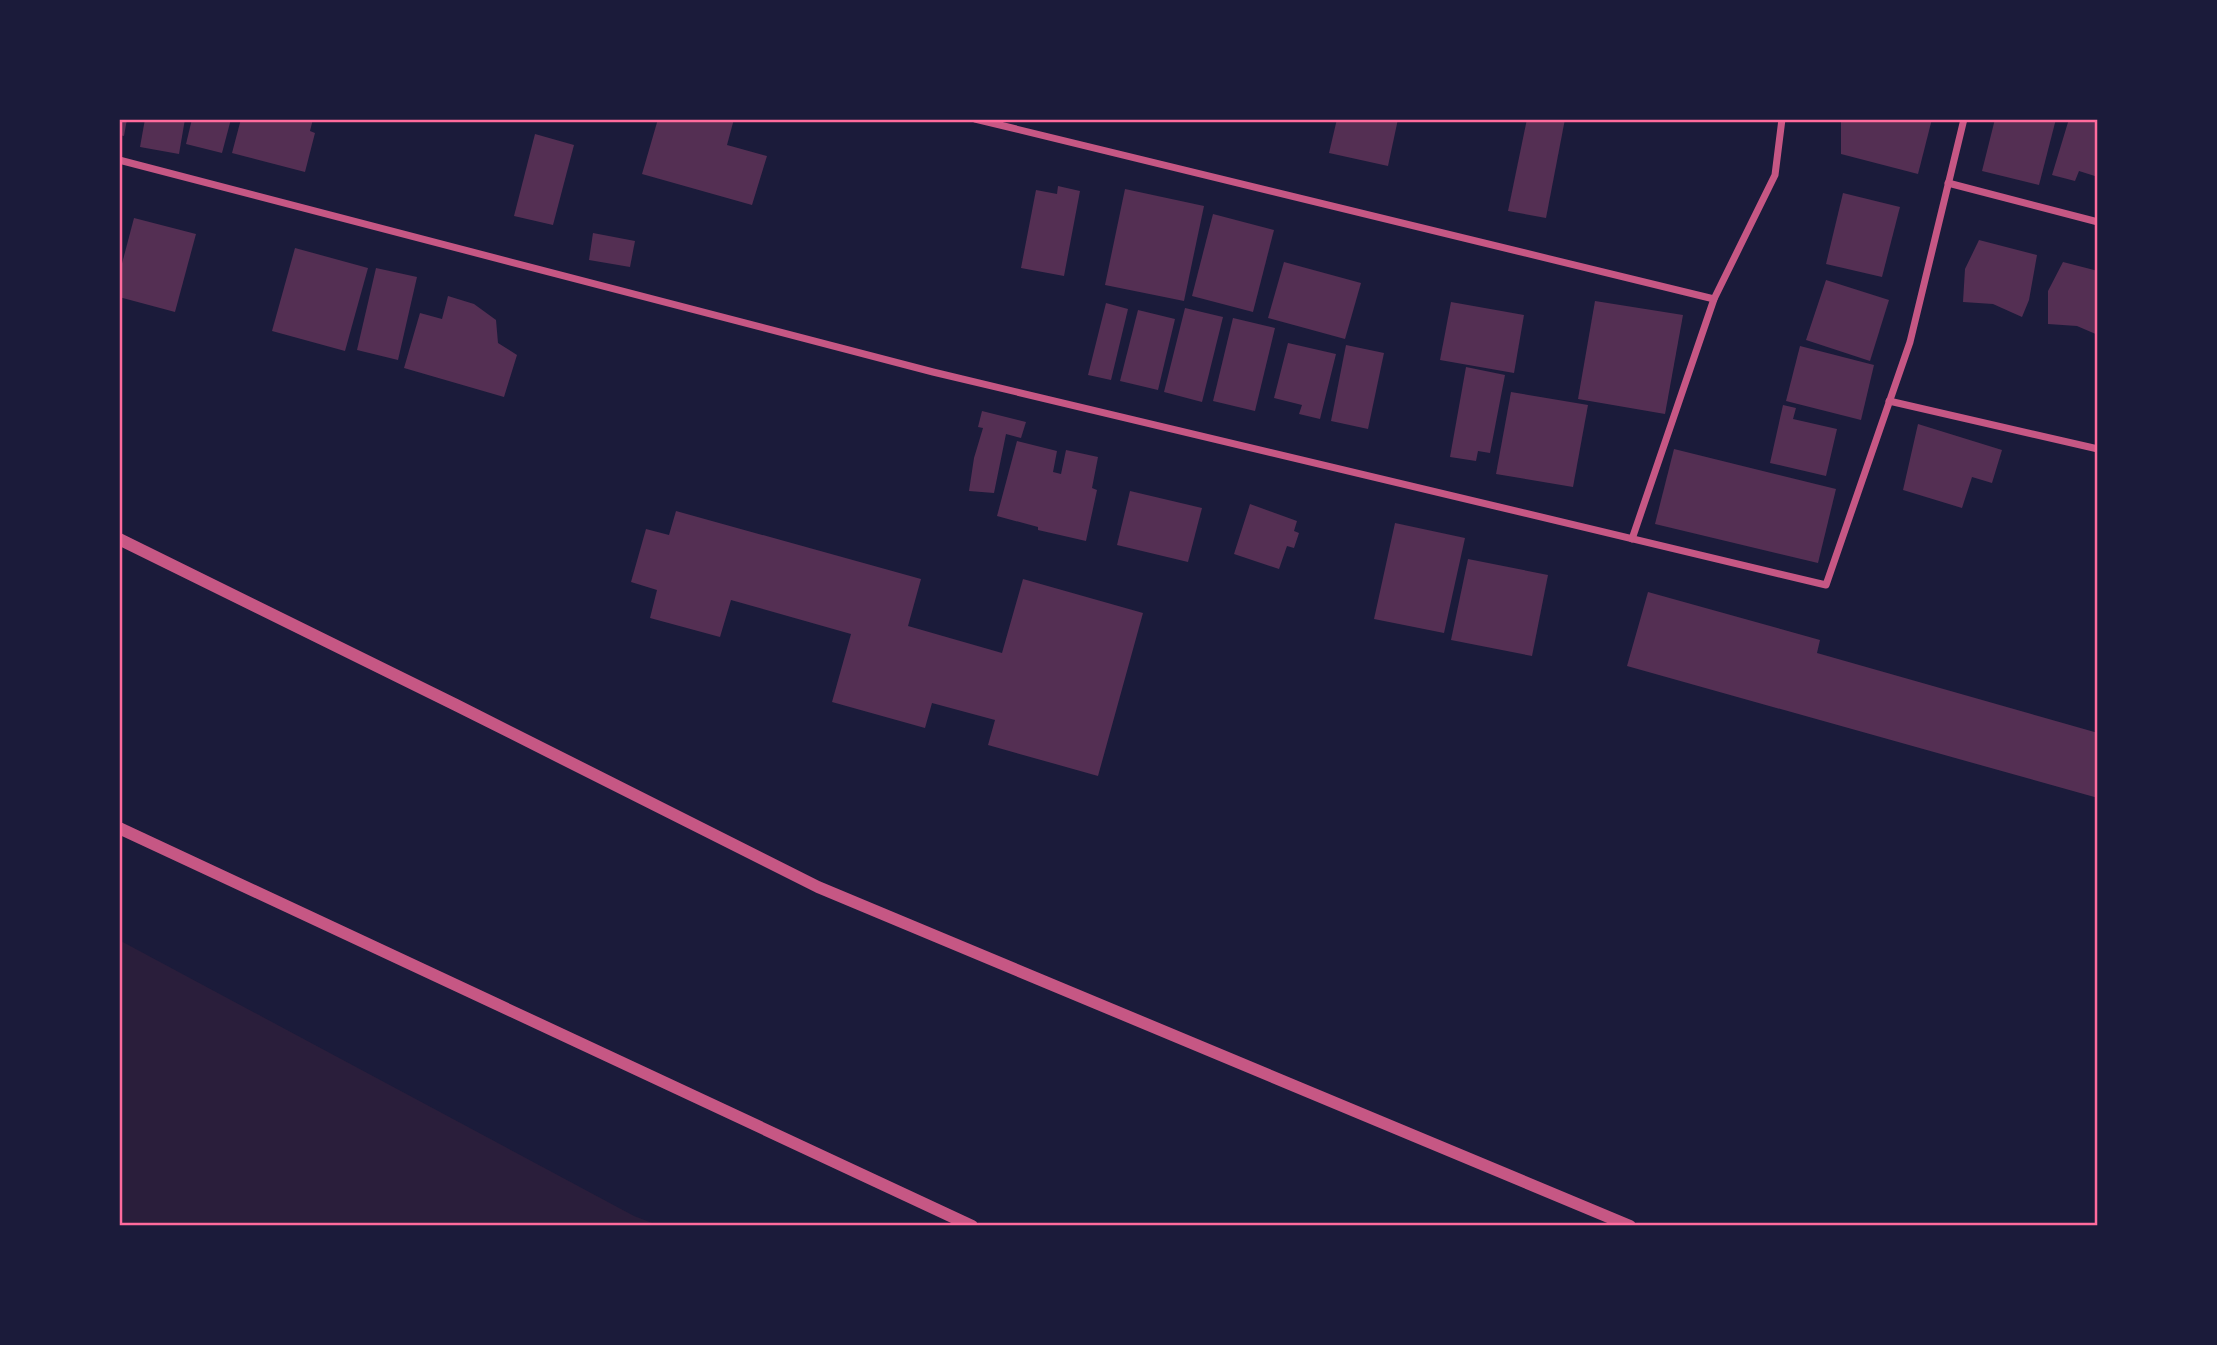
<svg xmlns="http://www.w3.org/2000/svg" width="2217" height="1345" font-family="'DejaVu Sans',sans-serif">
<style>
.green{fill:#2a1e3b}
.building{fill:#542f53}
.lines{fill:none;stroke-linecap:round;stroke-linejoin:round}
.minor{stroke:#c65784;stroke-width:7}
.tertiary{stroke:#c65784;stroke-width:12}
.neatline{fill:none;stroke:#ff6b9d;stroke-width:2.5}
</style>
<rect width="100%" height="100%" fill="#1b1b3a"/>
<path class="green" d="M119,940L634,1216L660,1226H119Z"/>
<g class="building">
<path d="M119,119H127L124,136L119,135Z"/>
<path d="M145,119H185L179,154L140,147Z"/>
<path d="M192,119H231L222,153L186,144Z"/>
<path d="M241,119H313L310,131L315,133L305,172L232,153Z"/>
<path d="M658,119H734L727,145L767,156L752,205L642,174Z"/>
<path d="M1337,119H1398L1388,166L1329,153Z"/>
<path d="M1527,119H1565L1546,218L1508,211Z"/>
<path d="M1841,119H1932L1918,174L1841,154Z"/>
<path d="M1995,119H2056L2039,185L1982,171Z"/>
<path d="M2069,119H2098V177L2079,171L2075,181L2052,175Z"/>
<path d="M535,134L574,145L553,225L514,216Z"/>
<path d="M1058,186L1080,191L1064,276L1021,268L1036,190L1057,194Z"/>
<path d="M1125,189L1204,206L1184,301L1105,285Z"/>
<path d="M1843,193L1900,207L1882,277L1826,264Z"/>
<path d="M1213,214L1274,230L1253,312L1192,296Z"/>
<path d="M134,218L196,234L175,312L119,297V275Z"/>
<path d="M593,233L635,241L630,267L589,260Z"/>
<path d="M1979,240L2037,255L2029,300L2022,317L1993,304L1963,302L1965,269Z"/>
<path d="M295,248L368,268L345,351L272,331Z"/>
<path d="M1284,262L1361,283L1345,339L1268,318Z"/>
<path d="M2063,262L2098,271V335L2077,326L2048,324V291Z"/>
<path d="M376,268L417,277L398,360L357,350Z"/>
<path d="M1826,280L1889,300L1870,361L1806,340Z"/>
<path d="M448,296L474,304L496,320L498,343L517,355L504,397L404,368L420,313L442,319Z"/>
<path d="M1595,301L1683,315L1665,414L1578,399Z"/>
<path d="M1451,302L1524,315L1514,373L1440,360Z"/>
<path d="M1106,303L1128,309L1111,380L1088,375Z"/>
<path d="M1185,308L1223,317L1202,402L1164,392Z"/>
<path d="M1138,310L1175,319L1158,390L1120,381Z"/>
<path d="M1233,318L1275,328L1255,411L1213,401Z"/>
<path d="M1288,343L1336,354L1320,419L1299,414L1302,405L1274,398Z"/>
<path d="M1346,345L1384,353L1368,429L1331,421Z"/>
<path d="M1800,346L1874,365L1861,420L1786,401Z"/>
<path d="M1466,367L1505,375L1490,453L1478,451L1476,461L1450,457Z"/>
<path d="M1511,392L1588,405L1573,487L1496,474Z"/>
<path d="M1783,405L1796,408L1793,419L1837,429L1826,476L1770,463Z"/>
<path d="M982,411L1026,422L1021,438L1006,434L994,493L969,491L974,458L983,428L978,427Z"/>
<path d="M1918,424L2002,450L1992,483L1972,477L1962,508L1903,490Z"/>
<path d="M1017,441L1057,451L1053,472L1061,474L1066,450L1098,457L1092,488L1097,490L1086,541L1038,530V527L997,516Z"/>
<path d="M1674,449L1836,489L1818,563L1655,524Z"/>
<path d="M1130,491L1202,508L1188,562L1117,545Z"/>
<path d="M1250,504L1297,521L1294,531L1299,533L1294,548L1287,546L1279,569L1234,554Z"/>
<path d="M676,511L921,579L908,626L1002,653L1023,579L1143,613L1098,776L988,745L995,720L932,703L925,728L832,702L851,634L731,600L720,637L650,618L657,590L631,582L646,529L669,535Z"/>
<path d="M1395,523L1465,538L1444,633L1374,619Z"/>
<path d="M1468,559L1548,575L1532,656L1451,640Z"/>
<path d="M1648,592L1820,640L1817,653L2098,733V798L1627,666Z"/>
</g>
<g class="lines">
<g class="minor">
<path d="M975,119L1714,299"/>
<path d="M119,160L933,372L1826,585L1910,342L1964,119"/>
<path d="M1948,183L2098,222"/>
<path d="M1889,401L2098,449"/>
<path d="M1632,539L1714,299L1775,175L1782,119"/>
</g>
<g class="tertiary">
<path d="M119,539L456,705L818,887L1630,1226"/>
<path d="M119,828L972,1226"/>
</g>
</g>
<rect width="2217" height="1345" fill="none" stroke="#1b1b3a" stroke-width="242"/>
<rect x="121" y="121" width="1975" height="1103" class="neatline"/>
</svg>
